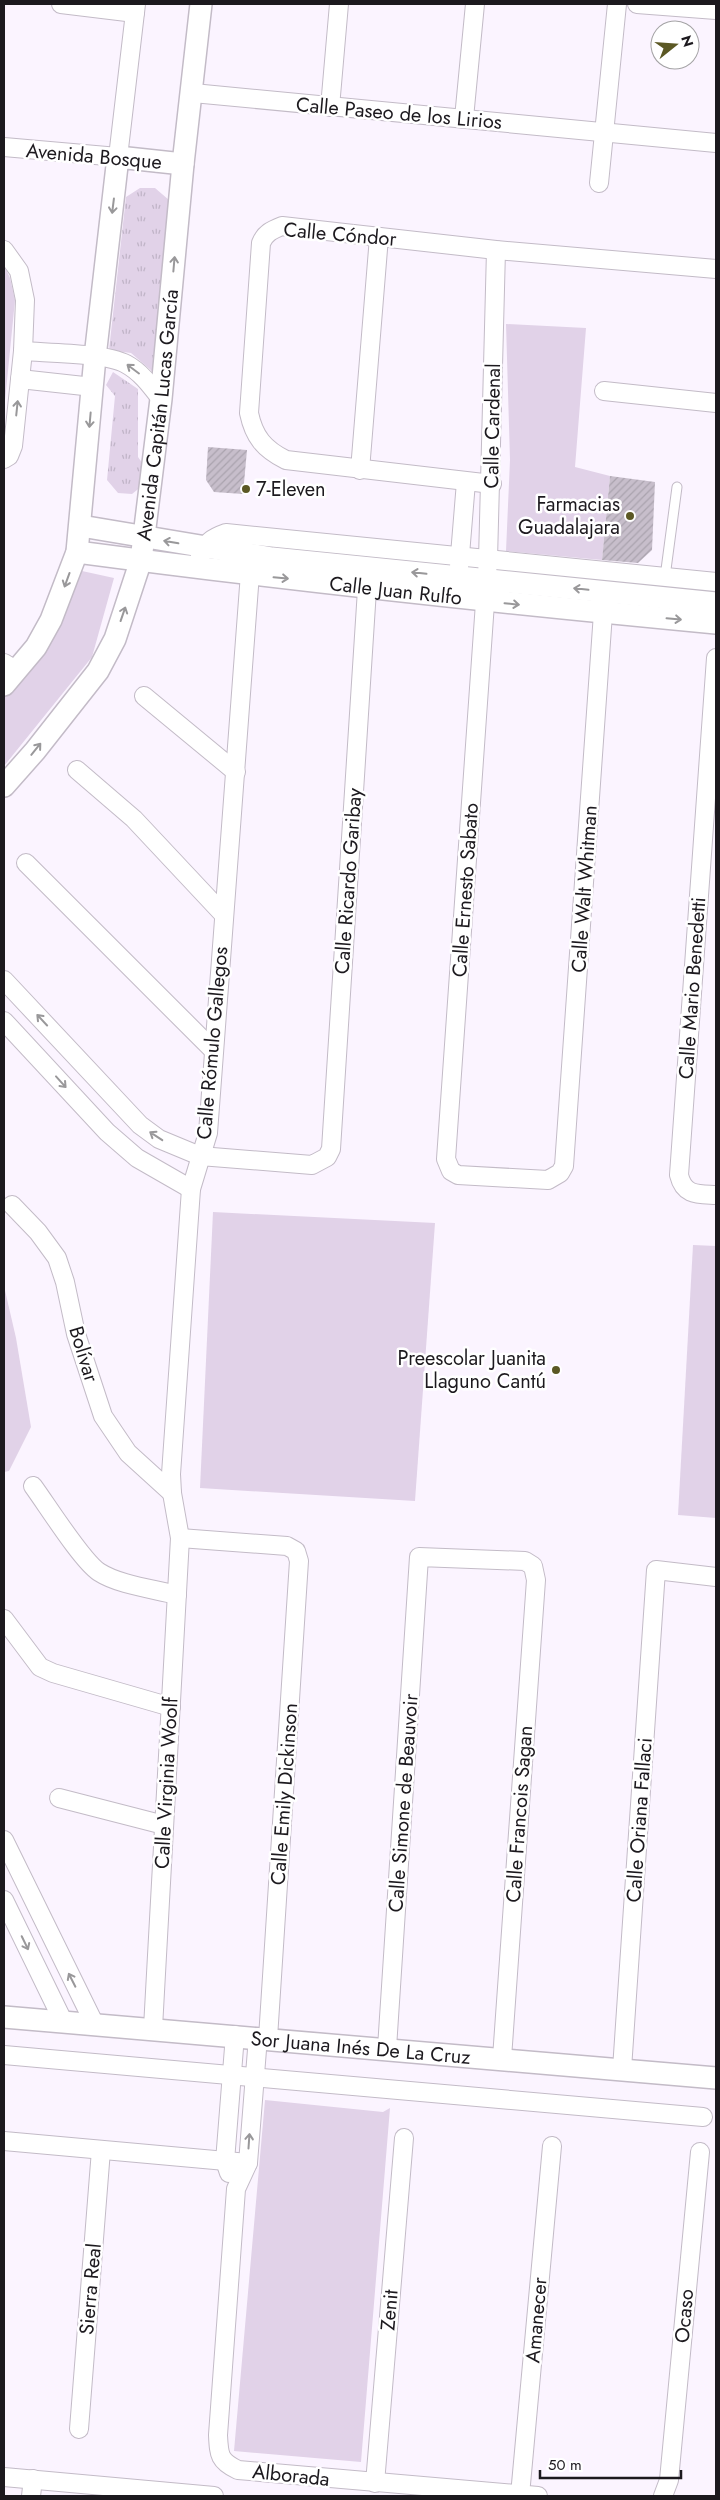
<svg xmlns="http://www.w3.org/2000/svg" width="720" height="2500" font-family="Jost,sans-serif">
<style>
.grass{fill:url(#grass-tufts)}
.park{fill:#e1d2e8}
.building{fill:url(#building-hatch)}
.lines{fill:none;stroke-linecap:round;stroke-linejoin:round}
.service-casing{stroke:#c3bbc7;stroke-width:11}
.minor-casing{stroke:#c3bbc7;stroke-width:20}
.tertiary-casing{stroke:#c3bbc7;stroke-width:24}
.service{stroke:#fff;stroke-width:9}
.minor{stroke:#fff;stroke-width:18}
.tertiary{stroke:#fff;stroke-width:21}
.oneway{stroke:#99989a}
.poi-dot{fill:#5b5824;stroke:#fff;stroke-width:2}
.labels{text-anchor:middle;stroke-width:5;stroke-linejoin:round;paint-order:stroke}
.street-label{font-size:20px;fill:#1c191e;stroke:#fff}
.poi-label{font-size:20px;fill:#1c191e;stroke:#fff;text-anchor:end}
</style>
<defs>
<pattern id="grass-tufts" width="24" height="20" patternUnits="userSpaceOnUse" patternTransform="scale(1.25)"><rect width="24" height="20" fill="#e1d2e8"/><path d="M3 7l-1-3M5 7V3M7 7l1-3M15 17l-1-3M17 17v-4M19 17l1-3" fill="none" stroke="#c0b4c7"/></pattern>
<pattern id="building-hatch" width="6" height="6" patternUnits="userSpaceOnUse" patternTransform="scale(1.25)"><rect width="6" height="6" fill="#c7becb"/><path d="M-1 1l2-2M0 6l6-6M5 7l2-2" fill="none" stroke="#aaa3ae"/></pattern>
</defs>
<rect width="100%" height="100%" fill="#fbf4ff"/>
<g class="grass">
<path d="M140,188H155L169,200L153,372L131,353L109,350L126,197Z"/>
<path d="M113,372L138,389V457L145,467L142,486L132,494L118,493L107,480L115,396L106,385Z"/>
</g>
<g class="park">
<path d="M4,265L10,278L15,300L4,411Z"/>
<path d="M506,324L586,328L575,467L610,476L602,560L506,551L510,460Z"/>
<path d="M82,571L114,578L92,657L4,766V696L50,641Z"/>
<path d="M213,1212L435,1223L415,1501L200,1488Z"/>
<path d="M693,1245L716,1246V1518L678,1515Z"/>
<path d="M4,1286L16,1338L31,1427L9,1471L4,1472Z"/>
<path d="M265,2100L383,2112L390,2108L361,2462L234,2451Z"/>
</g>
<g class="building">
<path d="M208,447L247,450L243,494L214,492L206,480Z"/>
<path d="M610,476L655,482L652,550L638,563L602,560Z"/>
</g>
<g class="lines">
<defs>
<path id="service" d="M665,577L677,487"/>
<g id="minor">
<path d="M61,4L135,13"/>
<path d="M637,4L716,10"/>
<path d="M193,93L716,143"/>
<path d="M330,107L339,4"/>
<path d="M464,118L475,4"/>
<path d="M4,147L118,157L136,4"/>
<path d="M599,183L617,4"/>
<path d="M4,250L19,271L25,300L23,351L13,446L9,456L4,459"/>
<path d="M496,250L488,560L446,1159L451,1171L458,1175L548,1180L560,1173L564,1166L604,599"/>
<path d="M23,351C48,353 106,353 126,364C141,372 151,386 161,399"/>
<path d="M20,379L93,387"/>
<path d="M604,391L716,403"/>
<path d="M360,470L379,237"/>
<path d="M492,484L286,460C264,449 254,437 249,413L261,243C265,233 272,230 282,226L496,250L716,269"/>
<path d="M200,556C206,542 212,538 226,533L716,582"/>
<path d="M459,567L466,482"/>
<path d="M716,658L679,1175C684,1196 698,1194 716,1195"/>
<path d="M4,663L17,671"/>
<path d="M144,696L236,772"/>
<path d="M77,770L134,819L224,915"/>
<path d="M26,863L213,1050"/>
<path d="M4,980L140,1125L159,1139L200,1156L312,1165L327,1157L331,1149L368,574"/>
<path d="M4,1021L107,1132L137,1158L191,1189"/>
<path d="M12,1205L38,1232L57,1258L65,1282L76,1334L103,1416L128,1453L172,1493"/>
<path d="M33,1486C47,1505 82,1561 99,1572C119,1585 154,1589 177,1595"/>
<path d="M180,1538L287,1546L296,1551L299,1561L268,2038"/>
<path d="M4,1619L40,1667L53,1673L171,1707"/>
<path d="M59,1798L164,1825"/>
<path d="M4,1840L94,2023"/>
<path d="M4,1900L63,2021"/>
<path d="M153,2028L180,1538L172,1493L171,1474L191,1189L208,1133L251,560"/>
<path d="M258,2037L248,2163L236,2189L218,2435C219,2455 219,2461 238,2470L538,2496"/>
<path d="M387,2048L419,1557L525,1561L533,1566L536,1580L502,2058"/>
<path d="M4,2055L703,2117"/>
<path d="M622,2069L656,1570L716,1577"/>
<path d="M4,2141L248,2163"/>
<path d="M229,2173L225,2161L235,2035"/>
<path d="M79,2429L101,2150"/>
<path d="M4,2477L214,2496"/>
<path d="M375,2483L404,2138"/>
<path d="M520,2495L552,2146"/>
<path d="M31,2496L33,2479"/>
<path d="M663,2496L669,2480L700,2152"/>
</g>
<g id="tertiary">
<path d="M81,526L272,558L716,603"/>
<path id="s1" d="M77,552C289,580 503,603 716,623"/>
<path d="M4,685L36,647L51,620L77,552L95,357L118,157L183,164"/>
<path id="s2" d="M4,786L35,751L98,671L115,639L141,560L161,399L183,164L201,4"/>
<path id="s3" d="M4,2017L716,2078"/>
</g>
</defs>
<use href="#service" class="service-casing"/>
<use href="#minor" class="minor-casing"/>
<use href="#tertiary" class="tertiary-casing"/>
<use href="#service" class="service"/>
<use href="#minor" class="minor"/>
<use href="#tertiary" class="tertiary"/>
</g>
<defs><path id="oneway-shaft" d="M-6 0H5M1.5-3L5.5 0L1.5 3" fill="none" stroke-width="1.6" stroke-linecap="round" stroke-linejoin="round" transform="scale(1.25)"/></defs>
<g class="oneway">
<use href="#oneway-shaft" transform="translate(113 206) rotate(97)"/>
<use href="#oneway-shaft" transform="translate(174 264) rotate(-85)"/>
<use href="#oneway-shaft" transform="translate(133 369) rotate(-143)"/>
<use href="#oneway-shaft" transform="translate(17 408) rotate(-84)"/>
<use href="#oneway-shaft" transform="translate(90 420) rotate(95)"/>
<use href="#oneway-shaft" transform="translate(171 542) rotate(-170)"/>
<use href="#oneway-shaft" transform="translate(419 573) rotate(-174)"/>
<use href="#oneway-shaft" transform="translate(281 578) rotate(5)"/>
<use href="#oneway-shaft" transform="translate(67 580) rotate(110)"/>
<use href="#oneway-shaft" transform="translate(581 589) rotate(-174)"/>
<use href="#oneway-shaft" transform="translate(512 604) rotate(6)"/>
<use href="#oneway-shaft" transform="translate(123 614) rotate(-71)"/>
<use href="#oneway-shaft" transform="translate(674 619) rotate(5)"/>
<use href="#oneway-shaft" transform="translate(36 749) rotate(-51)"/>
<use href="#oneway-shaft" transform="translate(42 1020) rotate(-133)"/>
<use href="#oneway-shaft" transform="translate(61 1082) rotate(48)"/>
<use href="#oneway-shaft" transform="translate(156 1136) rotate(-147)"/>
<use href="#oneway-shaft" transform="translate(25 1943) rotate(64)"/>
<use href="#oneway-shaft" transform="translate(72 1980) rotate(-117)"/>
<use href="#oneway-shaft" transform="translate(249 2141) rotate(-86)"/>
</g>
<g class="poi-dot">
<circle cx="246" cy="489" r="5"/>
<circle cx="630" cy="516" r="5"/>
<circle cx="556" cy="1370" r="5"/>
</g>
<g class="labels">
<g class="street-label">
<text transform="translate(399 113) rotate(5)" y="7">Calle Paseo de los Lirios</text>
<text transform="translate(94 156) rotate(5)" y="7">Avenida Bosque</text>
<text transform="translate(340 234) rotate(5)" y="7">Calle Cóndor</text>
<text dy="7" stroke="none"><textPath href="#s2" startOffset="414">Avenida Capitán Lucas García</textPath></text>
<text transform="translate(492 426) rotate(-89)" y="7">Calle Cardenal</text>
<text dy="7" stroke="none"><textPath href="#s1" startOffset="321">Calle Juan Rulfo</textPath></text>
<text transform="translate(348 881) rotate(-86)" y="7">Calle Ricardo Garibay</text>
<text transform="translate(584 889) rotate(-86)" y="7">Calle Walt Whitman</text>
<text transform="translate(465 890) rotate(-86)" y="7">Calle Ernesto Sabato</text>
<text transform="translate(692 988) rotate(-86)" y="7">Calle Mario Benedetti</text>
<text transform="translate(212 1043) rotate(-85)" y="7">Calle Rómulo Gallegos</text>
<text transform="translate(84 1354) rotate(73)" y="7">Bolívar</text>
<text transform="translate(166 1783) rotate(-87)" y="7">Calle Virginia Woolf</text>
<text transform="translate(284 1794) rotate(-86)" y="7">Calle Emily Dickinson</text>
<text transform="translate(403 1803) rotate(-86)" y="7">Calle Simone de Beauvoir</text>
<text transform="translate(519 1814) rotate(-86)" y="7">Calle Francois Sagan</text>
<text transform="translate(639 1820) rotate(-86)" y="7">Calle Oriana Fallaci</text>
<text dy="7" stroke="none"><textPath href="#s3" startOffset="358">Sor Juana Inés De La Cruz</textPath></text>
<text transform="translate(90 2289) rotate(-85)" y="7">Sierra Real</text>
<text transform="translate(389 2310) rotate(-85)" y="7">Zenit</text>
<text transform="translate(684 2316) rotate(-85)" y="7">Ocaso</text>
<text transform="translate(536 2320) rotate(-85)" y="7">Amanecer</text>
<text transform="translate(291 2475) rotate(6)" y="7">Alborada</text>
</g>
<g class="poi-label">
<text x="256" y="496" text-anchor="start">7-Eleven</text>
<text x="620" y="511">Farmacias<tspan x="620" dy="23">Guadalajara</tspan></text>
<text x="546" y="1365">Preescolar Juanita<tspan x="546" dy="23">Llaguno Cantú</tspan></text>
</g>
</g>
<rect width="720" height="2500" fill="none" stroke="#1c191e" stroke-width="10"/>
<g transform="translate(675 45) rotate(73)"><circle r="24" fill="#ffffff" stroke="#a4a3a5"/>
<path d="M0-4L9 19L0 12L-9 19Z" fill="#5b5824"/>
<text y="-8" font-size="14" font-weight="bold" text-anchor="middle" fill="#1c191e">N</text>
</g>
<path d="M540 2470v8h141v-8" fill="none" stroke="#1c191e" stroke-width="2.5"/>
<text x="548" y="2470" font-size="15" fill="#1c191e" stroke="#ffffff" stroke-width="4" paint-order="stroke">50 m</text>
</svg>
